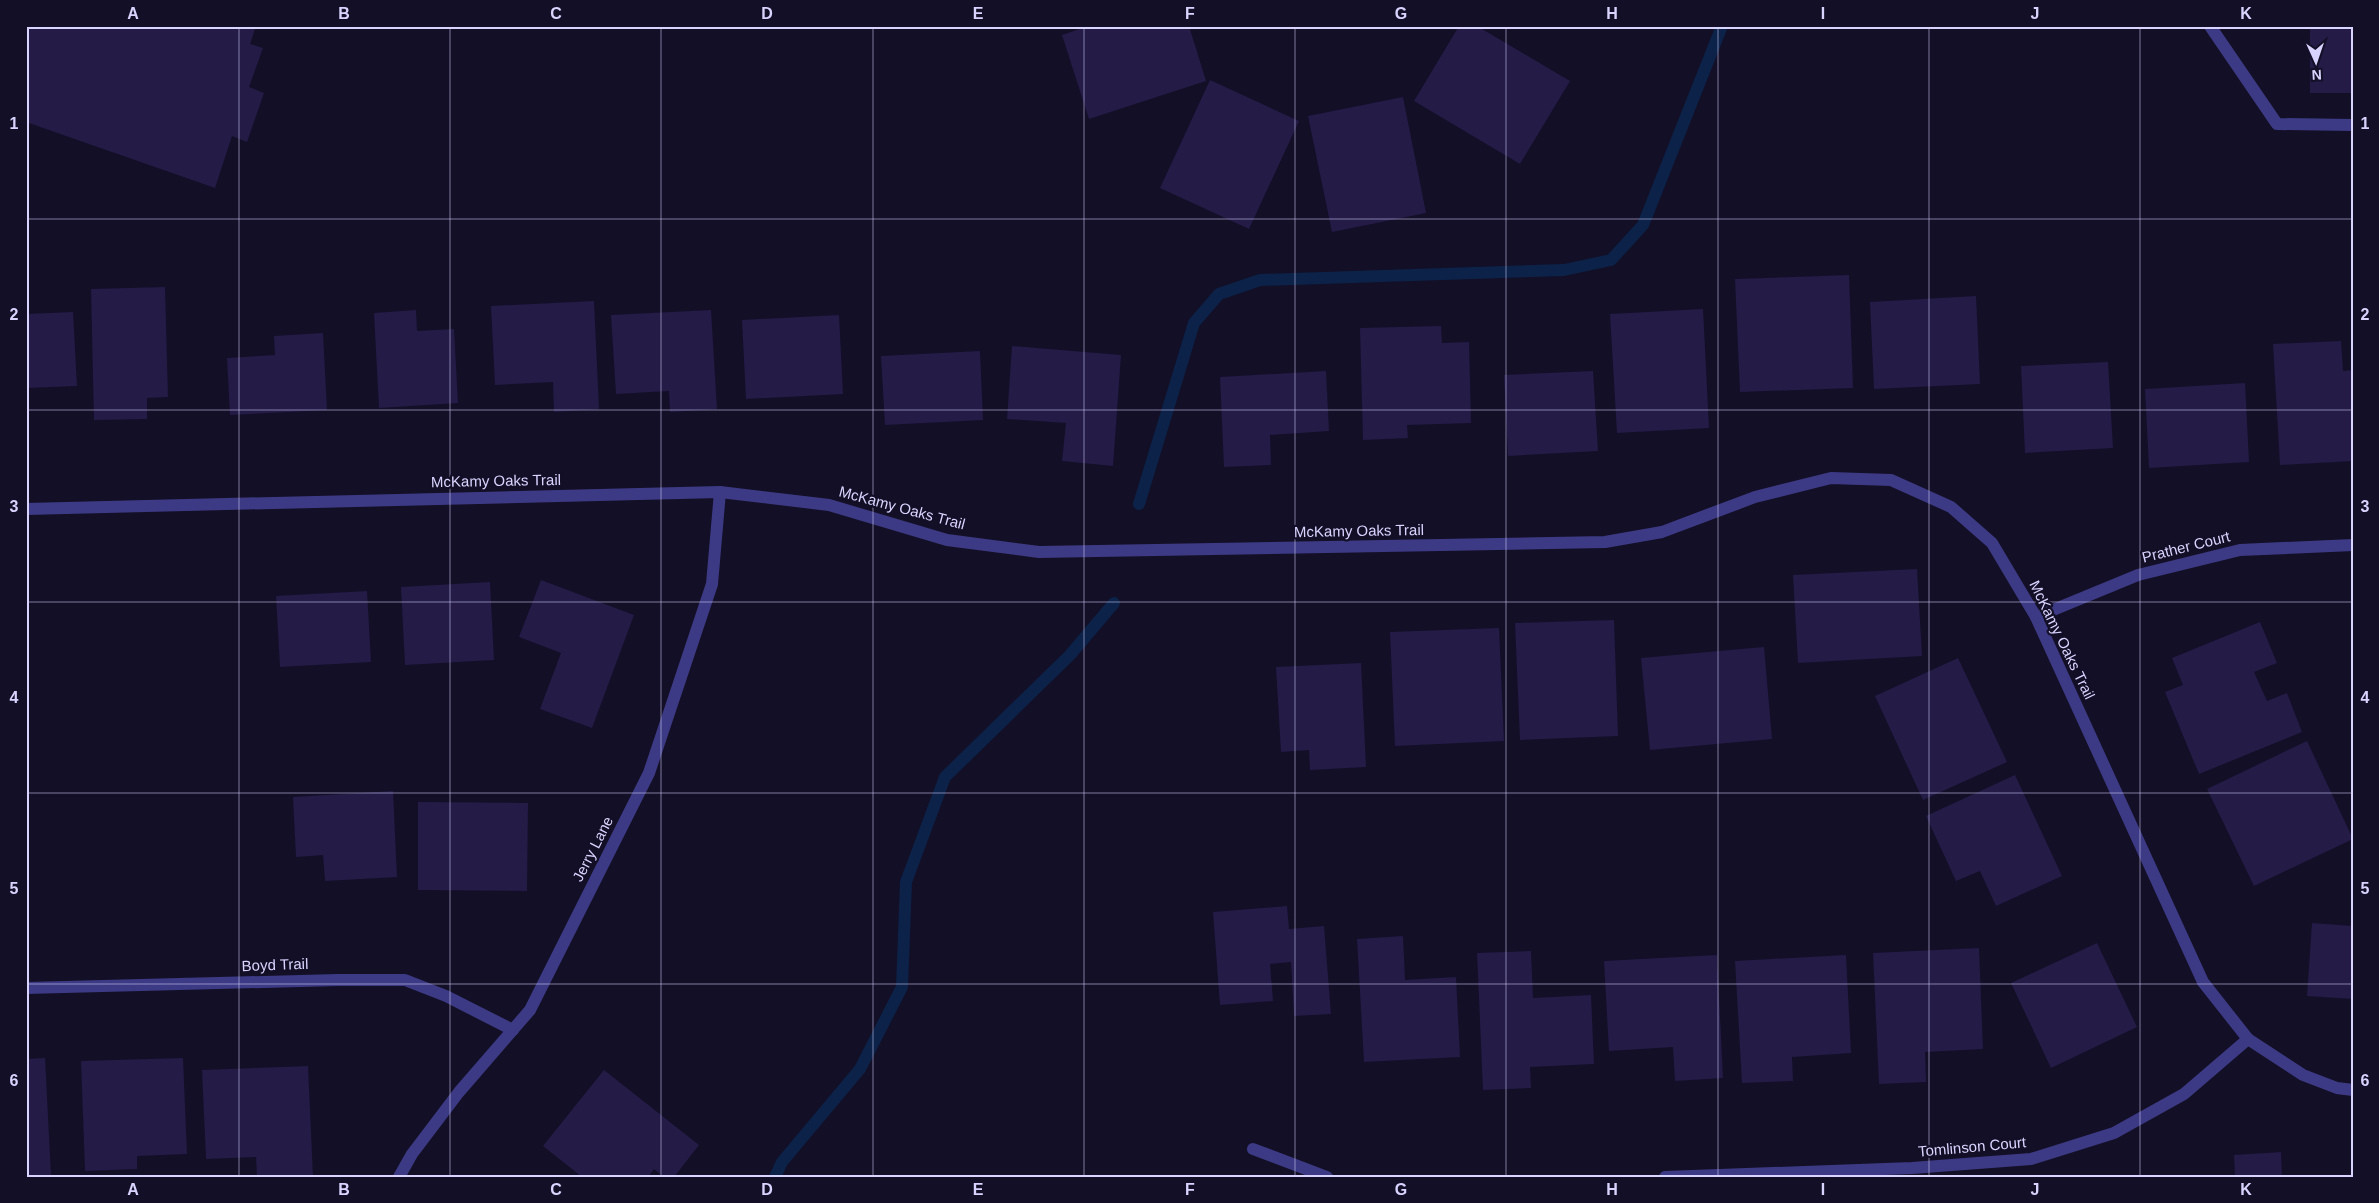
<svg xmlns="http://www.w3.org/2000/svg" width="2379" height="1203" font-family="Helvetica,sans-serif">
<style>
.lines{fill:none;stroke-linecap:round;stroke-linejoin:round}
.stream{stroke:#0c2248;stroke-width:12}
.building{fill:#241b47}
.minor{stroke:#3d3a85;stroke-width:12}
.grid{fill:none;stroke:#d9d4ff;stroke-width:1;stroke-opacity:0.55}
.labels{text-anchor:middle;stroke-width:4.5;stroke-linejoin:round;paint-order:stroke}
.street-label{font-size:15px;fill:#d9d4ff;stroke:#130f26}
.neatline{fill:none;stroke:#d9d4ff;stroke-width:2}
.grid-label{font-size:16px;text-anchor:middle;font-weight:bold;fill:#d9d4ff}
</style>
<rect width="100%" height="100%" fill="#130f26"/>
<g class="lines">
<g class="stream">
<path d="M1139,504L1194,323L1219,294L1260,280L1564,270L1611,260L1643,225L1722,26"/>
<path d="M775,1177L782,1162L860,1069L902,987L906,882L945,777L1070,655L1114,603"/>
</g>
</g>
<g class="building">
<path d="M26,26H256L250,44L263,48L249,87L264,93L247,142L232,136L215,188L26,122Z"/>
<path d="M1088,26H1189L1206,81L1089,119L1062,35Z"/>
<path d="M1459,26H1477L1570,81L1520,164L1414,101Z"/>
<rect x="2310" y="26" width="43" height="67"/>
<path d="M1210,80L1299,121L1249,229L1160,188Z"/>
<path d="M1403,97L1426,213L1332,232L1308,116Z"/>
<path d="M1849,275L1853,388L1740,392L1735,279Z"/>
<path d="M165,287L168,397L147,398V419L94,420L91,289Z"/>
<path d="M1976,296L1980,384L1874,389L1870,302Z"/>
<path d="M594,301L599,409L554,412L553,382L495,385L491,306Z"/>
<path d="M1703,309L1709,428L1617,433L1610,314Z"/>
<path d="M416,310L417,331L454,329L458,403L379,408L374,313Z"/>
<path d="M711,310L717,409L670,412L669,391L616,394L611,315Z"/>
<path d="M73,312L77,386L26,388V314Z"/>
<path d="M839,315L843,394L746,399L742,320Z"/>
<path d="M1441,326L1442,343L1469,342L1471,423L1407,425L1408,438L1363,440L1360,328Z"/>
<path d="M323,333L327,410L230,415L227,358L275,355L274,336Z"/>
<path d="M2341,341L2343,371L2353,370V461L2280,465L2273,344Z"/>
<path d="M1012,346L1121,355L1113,466L1062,461L1066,423L1007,419Z"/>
<path d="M980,351L983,420L885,425L881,356Z"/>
<path d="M2108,362L2113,448L2025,453L2021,366Z"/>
<path d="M1326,371L1329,431L1270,435L1271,465L1224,467L1220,377Z"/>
<path d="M1593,371L1598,451L1508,456L1504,375Z"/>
<path d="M2245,383L2249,462L2149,468L2145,389Z"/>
<path d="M1917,569L1922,656L1798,663L1793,575Z"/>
<path d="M541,580L634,615L592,728L540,709L561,653L519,637Z"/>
<path d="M490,582L494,660L405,665L401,587Z"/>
<path d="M367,591L371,662L280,667L276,596Z"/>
<path d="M1614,620L1618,736L1520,740L1515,623Z"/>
<path d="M2260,622L2277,663L2254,672L2267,701L2287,693L2302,732L2199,774L2165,692L2183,685L2172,658Z"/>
<path d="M1499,628L1504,741L1395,746L1390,632Z"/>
<path d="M1764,647L1772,739L1650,750L1641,658Z"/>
<path d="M1958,658L2007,762L1923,800L1875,696Z"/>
<path d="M1361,663L1366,767L1310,770L1309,750L1281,752L1276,667Z"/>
<path d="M2307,741L2353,839L2254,886L2207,789Z"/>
<path d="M2015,775L2062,876L1996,906L1980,871L1956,881L1926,816Z"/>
<path d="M393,791L397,877L325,881L323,855L296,857L293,797Z"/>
<path d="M418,802L528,803L527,891L418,890Z"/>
<path d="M1287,906L1289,929L1324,926L1331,1014L1294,1016L1291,962L1270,964L1273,1001L1220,1005L1213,912Z"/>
<path d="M2312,923L2353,926V999L2307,996Z"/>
<path d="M1403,936L1405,980L1456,977L1460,1057L1364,1062L1357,939Z"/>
<path d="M2097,943L2137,1027L2051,1068L2011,983Z"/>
<path d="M1979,948L1983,1049L1925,1052L1926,1082L1879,1084L1873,953Z"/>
<path d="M1531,951L1533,998L1591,995L1594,1064L1530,1067L1531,1088L1483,1090L1477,953Z"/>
<path d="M1717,955L1723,1078L1675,1081L1673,1047L1609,1051L1604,961Z"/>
<path d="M1846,955L1851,1053L1792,1057L1793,1081L1742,1083L1735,961Z"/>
<path d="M45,1058L51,1175L26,1177V1059Z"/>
<path d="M183,1058L187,1154L137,1156V1169L85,1171L81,1061Z"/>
<path d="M308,1066L313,1177H257L256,1157L206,1159L202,1070Z"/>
<path d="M604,1070L699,1145L674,1177H664L654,1169L648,1177H582L543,1146Z"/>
<path d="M2281,1152L2282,1177H2235L2234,1155Z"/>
</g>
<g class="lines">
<g class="minor">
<path d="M2210,26L2277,124L2353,125"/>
<path d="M26,509L720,492L829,505L947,540L1039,552L1605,542L1662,532L1755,497L1831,478L1891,480L1951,507L1992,543L2036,617L2203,982L2248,1039L2303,1075L2337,1088L2353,1090"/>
<path d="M2036,617L2138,575L2240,550L2353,545"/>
<path d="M26,988L338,980H405L446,996L513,1030"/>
<path d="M1253,1149L1327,1177"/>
<path d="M399,1177L412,1154L459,1092L530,1010L649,773L712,584L720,492"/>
<path d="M1665,1177L1912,1168L2031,1159L2114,1133L2184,1094L2248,1039"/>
</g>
</g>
<path class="grid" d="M239,26V1177M450,26V1177M661,26V1177M873,26V1177M1084,26V1177M1295,26V1177M1506,26V1177M1718,26V1177M1929,26V1177M2140,26V1177M26,219H2353M26,410H2353M26,602H2353M26,793H2353M26,984H2353"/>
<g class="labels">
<g class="street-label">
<text transform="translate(496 481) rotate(-1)" y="5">McKamy Oaks Trail</text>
<text transform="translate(902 508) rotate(15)" y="5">McKamy Oaks Trail</text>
<text transform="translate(1359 531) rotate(-1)" y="5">McKamy Oaks Trail</text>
<text transform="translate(2186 547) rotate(-14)" y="5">Prather Court</text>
<text transform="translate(2062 640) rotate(64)" y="5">McKamy Oaks Trail</text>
<text transform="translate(593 849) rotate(-63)" y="5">Jerry Lane</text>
<text transform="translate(275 965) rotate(-2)" y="5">Boyd Trail</text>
<text transform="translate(1972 1147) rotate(-5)" y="5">Tomlinson Court</text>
</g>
</g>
<rect width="2379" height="1203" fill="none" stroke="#130f26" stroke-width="55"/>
<g transform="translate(2316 62) rotate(177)" stroke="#130f26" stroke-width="4" paint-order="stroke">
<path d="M0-4L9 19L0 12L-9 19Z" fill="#d9d4ff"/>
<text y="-8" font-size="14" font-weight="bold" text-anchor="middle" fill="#d9d4ff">N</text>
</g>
<rect x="28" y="28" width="2324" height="1148" class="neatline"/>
<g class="grid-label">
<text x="133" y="19">A</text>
<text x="344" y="19">B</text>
<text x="556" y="19">C</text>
<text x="767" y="19">D</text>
<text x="978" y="19">E</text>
<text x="1190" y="19">F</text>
<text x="1401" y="19">G</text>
<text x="1612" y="19">H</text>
<text x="1823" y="19">I</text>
<text x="2035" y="19">J</text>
<text x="2246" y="19">K</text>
<text x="14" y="129">1</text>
<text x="2365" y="129">1</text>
<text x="14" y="320">2</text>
<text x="2365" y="320">2</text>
<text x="14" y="512">3</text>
<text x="2365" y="512">3</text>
<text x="14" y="703">4</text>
<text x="2365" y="703">4</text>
<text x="14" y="894">5</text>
<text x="2365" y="894">5</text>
<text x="14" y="1086">6</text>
<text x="2365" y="1086">6</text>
<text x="133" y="1195">A</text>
<text x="344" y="1195">B</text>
<text x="556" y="1195">C</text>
<text x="767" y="1195">D</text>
<text x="978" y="1195">E</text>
<text x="1190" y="1195">F</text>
<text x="1401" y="1195">G</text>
<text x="1612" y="1195">H</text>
<text x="1823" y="1195">I</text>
<text x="2035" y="1195">J</text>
<text x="2246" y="1195">K</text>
</g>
</svg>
